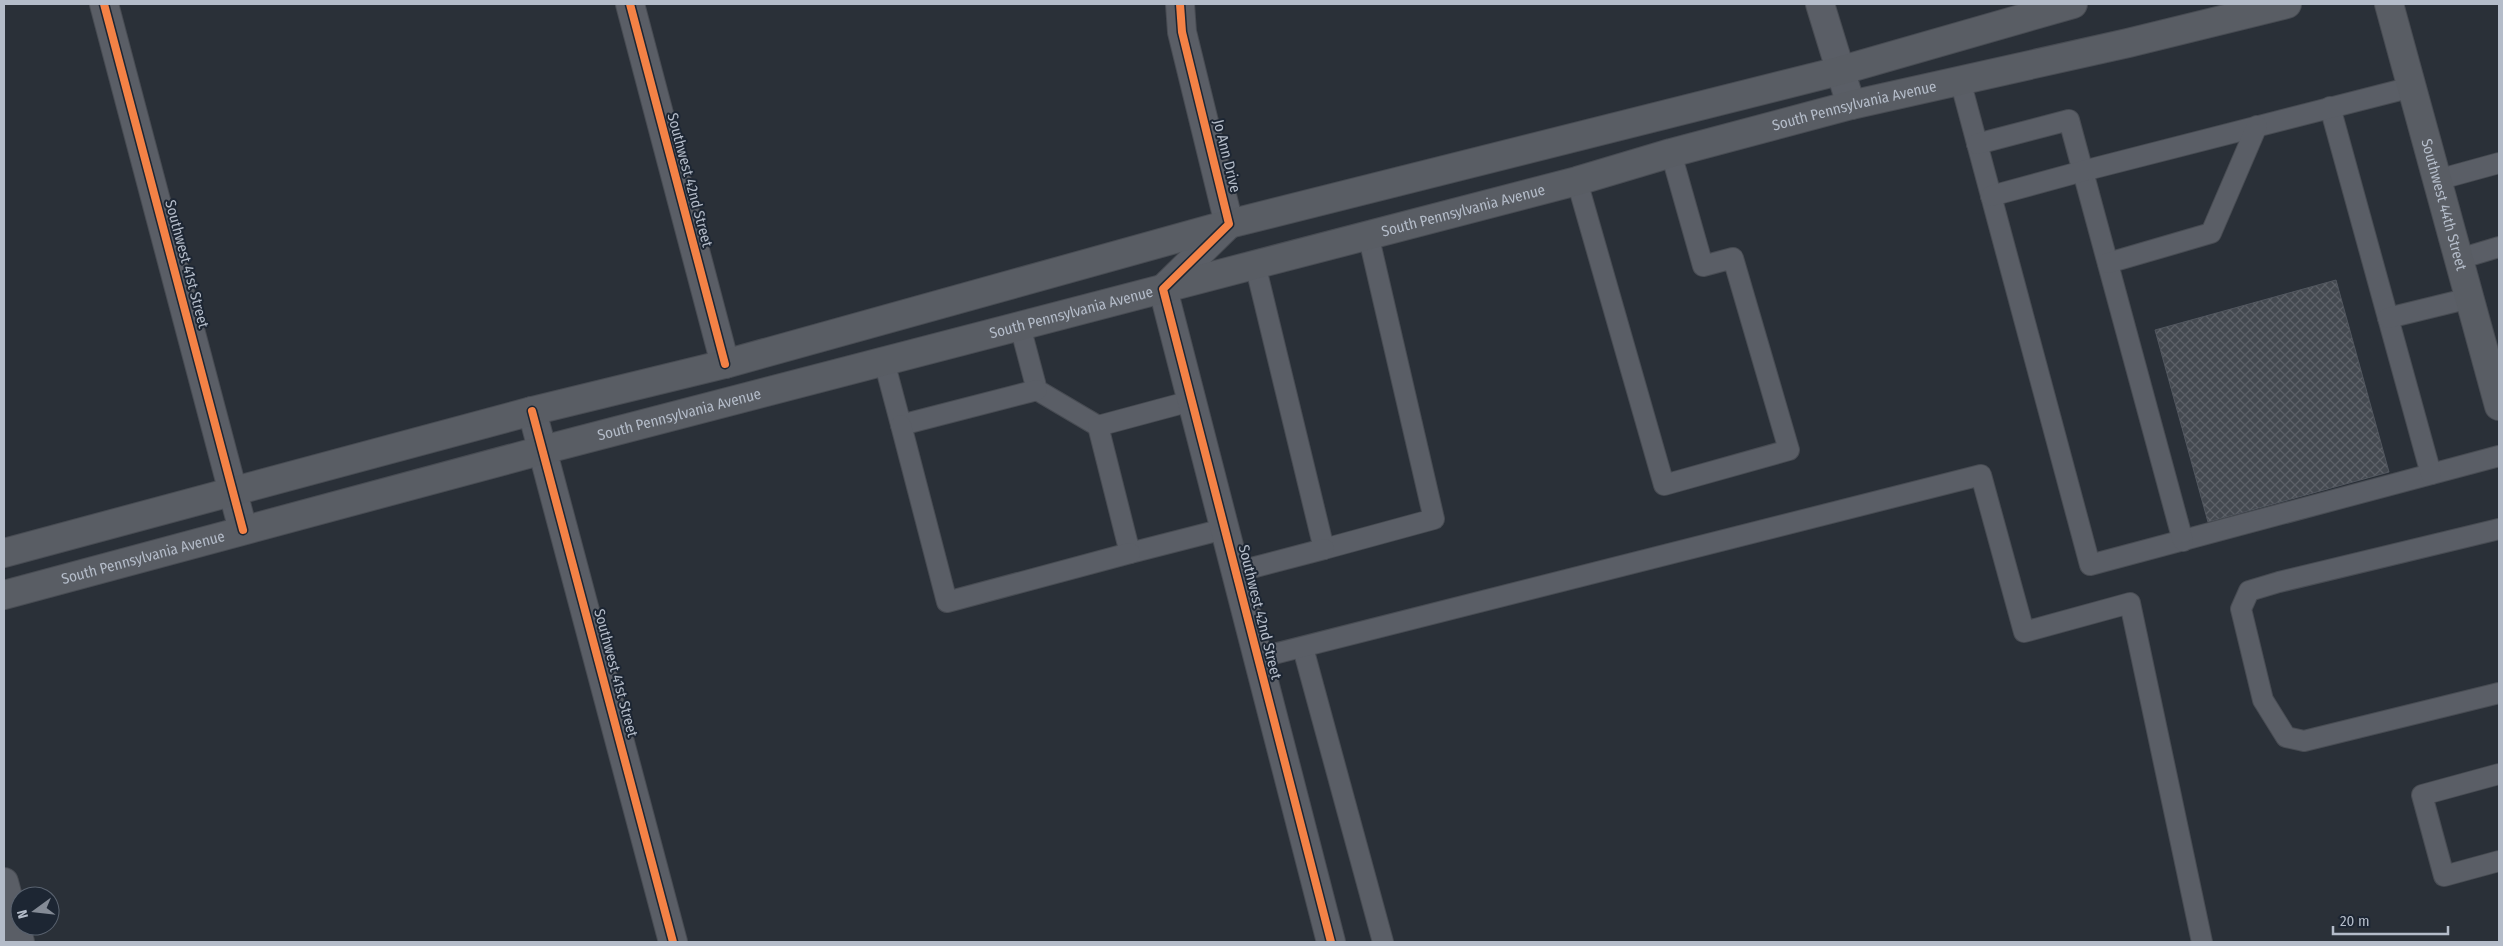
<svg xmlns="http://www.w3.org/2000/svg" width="2503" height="946" font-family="'Fira Sans Condensed',sans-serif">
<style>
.building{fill:url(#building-cross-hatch);stroke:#52575f}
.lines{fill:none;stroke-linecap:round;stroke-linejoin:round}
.service-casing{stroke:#484c53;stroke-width:22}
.minor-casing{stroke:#484c53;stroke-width:30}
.secondary-casing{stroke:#484c53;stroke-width:30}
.service{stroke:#5a5e66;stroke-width:20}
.minor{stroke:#5a5e66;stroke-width:28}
.secondary{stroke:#595d64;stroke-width:28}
.cycleway-casing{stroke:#1d2633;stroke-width:11}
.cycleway{stroke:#f48246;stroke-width:8}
.labels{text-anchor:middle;stroke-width:4;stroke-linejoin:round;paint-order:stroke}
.street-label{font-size:15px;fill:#b4bcc9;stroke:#1d2633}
</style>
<defs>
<pattern id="building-cross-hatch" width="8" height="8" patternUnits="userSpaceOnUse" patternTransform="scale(1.25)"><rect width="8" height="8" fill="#444950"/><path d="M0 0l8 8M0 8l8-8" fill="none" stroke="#5d6168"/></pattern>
</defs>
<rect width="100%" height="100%" fill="#2a3038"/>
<path class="building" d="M2336,280L2389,472L2208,522L2155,330Z"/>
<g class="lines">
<defs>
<g id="service">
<path d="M1960,80L2090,565L2499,456"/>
<path d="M2330,107L2431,474"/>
<path d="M1977,144L2069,120L2183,541"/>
<path d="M2437,180L2499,163"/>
<path d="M1577,181L1664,485L1789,450L1733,258L1703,266L1671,153"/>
<path d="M1991,196L2083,171L2412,87"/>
<path d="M2459,259L2499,247"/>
<path d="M2108,263L2211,233L2257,126"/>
<path d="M1255,264L1324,549L1434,519L1368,234"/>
<path d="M2388,318L2470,298"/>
<path d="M1020,326L1037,390L1098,426"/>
<path d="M884,361L901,425L1037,390"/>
<path d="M1191,401L1098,426L1130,553L1224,529"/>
<path d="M901,425L947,602L1130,553"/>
<path d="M2499,529L2279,582L2249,591L2241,609L2263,700L2286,737L2304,741L2499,693"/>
<path d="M1236,572L1324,549"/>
<path d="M1303,648L1383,942"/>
<path d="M1258,658L1981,475L2024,632L2130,603L2202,942"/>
<path d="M2499,774L2422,795L2444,876L2499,861"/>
</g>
<g id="minor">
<path d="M104,4L243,530"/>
<path d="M630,4L725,364"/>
<path d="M1180,4L1182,32L1229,224L1163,289L1331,942"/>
<path d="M1820,4L1851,105"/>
<path d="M532,411L673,942"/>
<path d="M4,882L20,942"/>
</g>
<g id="secondary">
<path id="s1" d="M2389,4L2499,406"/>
<path d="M4,553L532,411L725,364L1229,224L1839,71L2073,4"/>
<path id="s2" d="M4,595L543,450L1577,181L1671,153L1851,105L2128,43L2287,4"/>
</g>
</defs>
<use href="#service" class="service-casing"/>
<use href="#minor" class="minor-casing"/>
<use href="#secondary" class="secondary-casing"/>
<use href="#service" class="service"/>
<use href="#minor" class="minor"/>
<use href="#secondary" class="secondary"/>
<defs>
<g id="cycleway">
<path d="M104,4L243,530"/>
<path d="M630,4L725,364"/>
<path d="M1180,4L1182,32L1229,224L1163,289L1331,942"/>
<path d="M532,411L673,942"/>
</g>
</defs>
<use href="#cycleway" class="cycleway-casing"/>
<use href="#cycleway" class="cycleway"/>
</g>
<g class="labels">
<g class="street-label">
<text dy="5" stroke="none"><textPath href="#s2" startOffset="1914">South Pennsylvania Avenue</textPath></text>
<text transform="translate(1227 156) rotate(76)" y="5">Jo Ann Drive</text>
<text transform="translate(690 180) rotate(75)" y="5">Southwest 42nd Street</text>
<text dy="5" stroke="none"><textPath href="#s1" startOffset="208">Southwest 44th Street</textPath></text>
<text dy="5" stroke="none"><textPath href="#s2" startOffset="1509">South Pennsylvania Avenue</textPath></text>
<text transform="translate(187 264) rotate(75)" y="5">Southwest 41st Street</text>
<text dy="5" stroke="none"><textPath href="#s2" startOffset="1104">South Pennsylvania Avenue</textPath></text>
<text dy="5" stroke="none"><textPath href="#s2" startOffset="699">South Pennsylvania Avenue</textPath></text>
<text dy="5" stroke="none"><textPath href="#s2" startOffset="144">South Pennsylvania Avenue</textPath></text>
<text transform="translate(1260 612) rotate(76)" y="5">Southwest 42nd Street</text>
<text transform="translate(616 673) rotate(75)" y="5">Southwest 41st Street</text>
</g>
</g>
<rect width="2503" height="946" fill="none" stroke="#b4bcc9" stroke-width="10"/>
<g transform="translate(35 911) rotate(255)"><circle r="24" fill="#1d2633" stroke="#59626f"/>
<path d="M0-4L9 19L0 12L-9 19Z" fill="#848b96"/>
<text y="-8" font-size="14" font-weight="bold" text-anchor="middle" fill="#b4bcc9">N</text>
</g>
<path d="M2333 926v8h115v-8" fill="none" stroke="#b4bcc9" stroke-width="2.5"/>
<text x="2340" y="926" font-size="15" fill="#b4bcc9" stroke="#1d2633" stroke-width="4" paint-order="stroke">20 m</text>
</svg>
